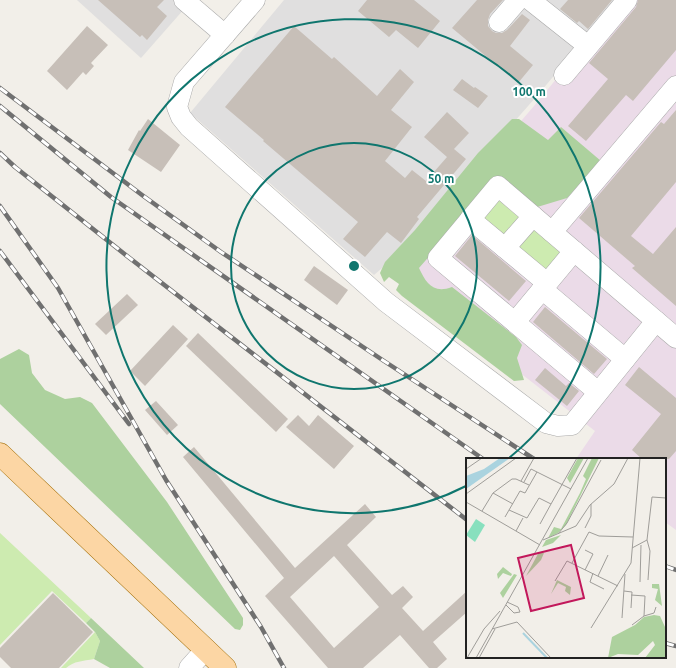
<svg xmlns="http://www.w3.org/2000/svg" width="676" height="668" font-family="Ubuntu,sans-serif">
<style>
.residential{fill:#e0dfdf}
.industrial{fill:#ebdbe8}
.grass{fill:#cdebb0}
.forest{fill:#add19e}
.building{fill:#c7bfb8;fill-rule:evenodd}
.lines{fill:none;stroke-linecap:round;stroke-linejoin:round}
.minor-casing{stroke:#a9a9a9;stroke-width:21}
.major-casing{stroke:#a06b00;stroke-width:23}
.minor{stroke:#fff;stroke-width:20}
.major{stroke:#fcd6a4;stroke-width:22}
.rail-casing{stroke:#707070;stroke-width:4.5}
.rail{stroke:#fff;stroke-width:3;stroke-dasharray:9;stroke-linecap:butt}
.ring{fill:none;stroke:#0f766e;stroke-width:2}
.inset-river{fill:none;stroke:#aad3df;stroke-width:2}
.inset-road{fill:none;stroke:#9f9d99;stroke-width:1}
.view{fill:#c2185b;fill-opacity:0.15;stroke:#c2185b;stroke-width:2}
.inset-edge{fill:none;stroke:#222;stroke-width:2}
.centre{fill:#0f766e;stroke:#fff;stroke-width:2}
.ring-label{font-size:12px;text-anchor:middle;font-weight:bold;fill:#0f766e;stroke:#fff;stroke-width:4;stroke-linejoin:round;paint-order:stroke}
</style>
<rect width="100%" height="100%" fill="#f2efe9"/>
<g class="residential">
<path d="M77,0H192L141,58Z"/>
<path d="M284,0H618L536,97L395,257L374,275L190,113Z"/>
</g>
<path class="industrial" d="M620,0H676V530L665,522V459H576L595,431L528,379L389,275L540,99Z"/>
<g class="grass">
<path d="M495,197L521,219L505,238L479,216Z"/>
<path d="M534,229L562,254L547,273L518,248Z"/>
<path d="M0,533L91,618L86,623L52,591L0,645Z"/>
<path d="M95,632L100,641L94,659C83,661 74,661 66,668H61Z"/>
</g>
<g class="forest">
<path d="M512,119H519L548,140L561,127L601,161L567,198L534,208L494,182L419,268C426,283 433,294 452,287L516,337L522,345L517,358L524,380L514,381L402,296L396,290L399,284L389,277L384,282L380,273L385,262L415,230L478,153Z"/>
<path d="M19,349L29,355L32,373L45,390L65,399L80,397L92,403L167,502L243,618V625L240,630L235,629L0,404V359Z"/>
<path d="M91,618L144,668H110L94,659L100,641L95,632L86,623Z"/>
</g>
<g class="building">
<path d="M98,0H164L157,7L167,16L147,40L142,35L140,37Z"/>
<path d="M367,0H414L440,21L418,48L396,30L389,37L358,11Z"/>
<path d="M477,0H503L490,14L488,20V26L492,31L496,33H502L507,30L522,14L530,20L510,46L533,65L518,83L452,28Z"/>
<path d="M568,0H612L588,29L579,21L577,23L560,9Z"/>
<path d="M638,0H676V50L633,101L626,95L586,141L568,126L608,79L589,63L636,7Z"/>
<path d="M87,26L108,45L91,63L94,66L86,75L83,72L67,90L47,71Z"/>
<path d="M294,26L332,59L334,57L377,96L400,69L414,82L391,110L412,127L385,161L405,178L412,170L426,181L447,157L424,137L447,112L469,133L454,149L466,159L417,217L419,219L401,243L387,232L365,257L343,239L358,222L263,141L264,140L225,107Z"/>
<path d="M462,79L474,88L475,87L488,96L478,108L453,90Z"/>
<path d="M676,110V182L631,236L653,254L676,227V306L632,268L635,266L579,218L661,122L664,124Z"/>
<path d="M148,119L180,145L161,172L128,150L139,130L140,131Z"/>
<path d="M472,235L526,281L509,301L455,256Z"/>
<path d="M314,266L348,290L337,305L304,280Z"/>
<path d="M127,294L138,305L106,335L95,324Z"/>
<path d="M545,307L607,359L594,374L533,322Z"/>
<path d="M173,325L188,339L145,386L130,371Z"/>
<path d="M198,333L288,419L276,432L186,346Z"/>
<path d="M639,367L676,398V451L669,459H642L632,450L661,414L625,385Z"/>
<path d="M545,368L566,386L569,383L579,391L567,406L535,380Z"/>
<path d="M156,401L178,425L167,435L145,410Z"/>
<path d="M298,415L309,426L318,415L354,446L334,469L286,427Z"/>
<path d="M194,447L295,568L365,504L376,517L347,545L392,595L403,586L413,597L402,608L423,631L467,591V612L433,642L447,659L437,668H429L400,635L363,668H328L265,596L284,578L183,457ZM334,556L379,607L334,648L290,597Z"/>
<path d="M53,593L93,632L59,668H11L0,657V648Z"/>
</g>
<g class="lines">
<defs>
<g id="minor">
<path d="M184,0L225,35"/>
<path d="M255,0L184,82L177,107L181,117L189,127L386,302L546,423L558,426L572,425L656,321"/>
<path d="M530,0L588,46"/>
<path d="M499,22L518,0"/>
<path d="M564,75L627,0"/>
<path d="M470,219L547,283"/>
<path d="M552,232L676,86"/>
<path d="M505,248L533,216"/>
<path d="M542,289L625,359"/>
<path d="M515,322L574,251"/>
<path d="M598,392L438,258L498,186L676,338"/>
<path d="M189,668L206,649"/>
</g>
<path id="major" d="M0,454L225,668"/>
</defs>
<use href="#minor" class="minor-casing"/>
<use href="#major" class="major-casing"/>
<use href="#minor" class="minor"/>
<use href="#major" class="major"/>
<defs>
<g id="rail">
<path d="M0,88L142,195L221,252L384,361L534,459"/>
<path d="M0,106L111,197L483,459"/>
<path d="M0,153L15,167L127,256L467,520"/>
<path d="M0,206L58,288L166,480L261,627L284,668"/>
<path d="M0,251L129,424"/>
<path d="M665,566L676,570"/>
<path d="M665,643L676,646"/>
</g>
</defs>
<use href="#rail" class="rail-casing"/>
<use href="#rail" class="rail"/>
</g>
<g class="ring">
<circle cx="354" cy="266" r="123"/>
<path d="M466 486A247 247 0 1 1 509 458"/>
</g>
<g transform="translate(466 458)">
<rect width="200" height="200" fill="#f2efe9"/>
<path d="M112,0H118L104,25L101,20ZM126,0H133L100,67L92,75L82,80L88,69L95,71L114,35L120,21L117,18ZM95,77L87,85L76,89L80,82ZM73,94L78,95L75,102L60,118ZM37,109L46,116L45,118L37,115L32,121L31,116ZM48,116L51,117L37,140L34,135ZM91,122L105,129L104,137L99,133L100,129L92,125L85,136ZM186,126H193L196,148L189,142L192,131L186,130ZM188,157L194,158L199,169L200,200H179L189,187L187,183L172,197L152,196L142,200L146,179L169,167L178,159Z" fill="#add19e"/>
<path d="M10,61L19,67L9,84L0,77Z" fill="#88e0be"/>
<path d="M34,0H44L0,31V18L18,11Z" fill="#aad3df"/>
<path class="inset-river" d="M57,175L81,200"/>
<path class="inset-road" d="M0,11L16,0M55,23L68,0M58,24L65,11L105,31M27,35L47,46M0,36L50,0M0,44L74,87M43,52L61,60L73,40L85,46L111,0M16,53L27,35L46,21H50L63,27M39,59L54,33L59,35L71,14M74,66L85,46M119,70L125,58V46M50,73L57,60M92,76L101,65L135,2M77,82L110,68L124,47L148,26L162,0M181,82L184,93L182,122M166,90L181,82L186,39L200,40M119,92L127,96L119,112M106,105L123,74L133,78L167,79M127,115L124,124L138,131M132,118L142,97M89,123L101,103L152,128M174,124L175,87M158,133L166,134L165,150M165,137L179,138L178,158L166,167M40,147L48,155L54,154L52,149L41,144M178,158L188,155L190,149M156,160L159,116M125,170L165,105L174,0M26,171L51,164L85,200M1,200L18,171L34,153M10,200L122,0M13,200L29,171"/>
<path class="view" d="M105,87L118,140L65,153L52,100Z"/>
<rect width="200" height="200" class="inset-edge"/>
</g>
<circle cx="354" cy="266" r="6" class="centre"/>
<g class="ring-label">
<text x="529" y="96">100 m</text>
<text x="441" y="183">50 m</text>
</g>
</svg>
